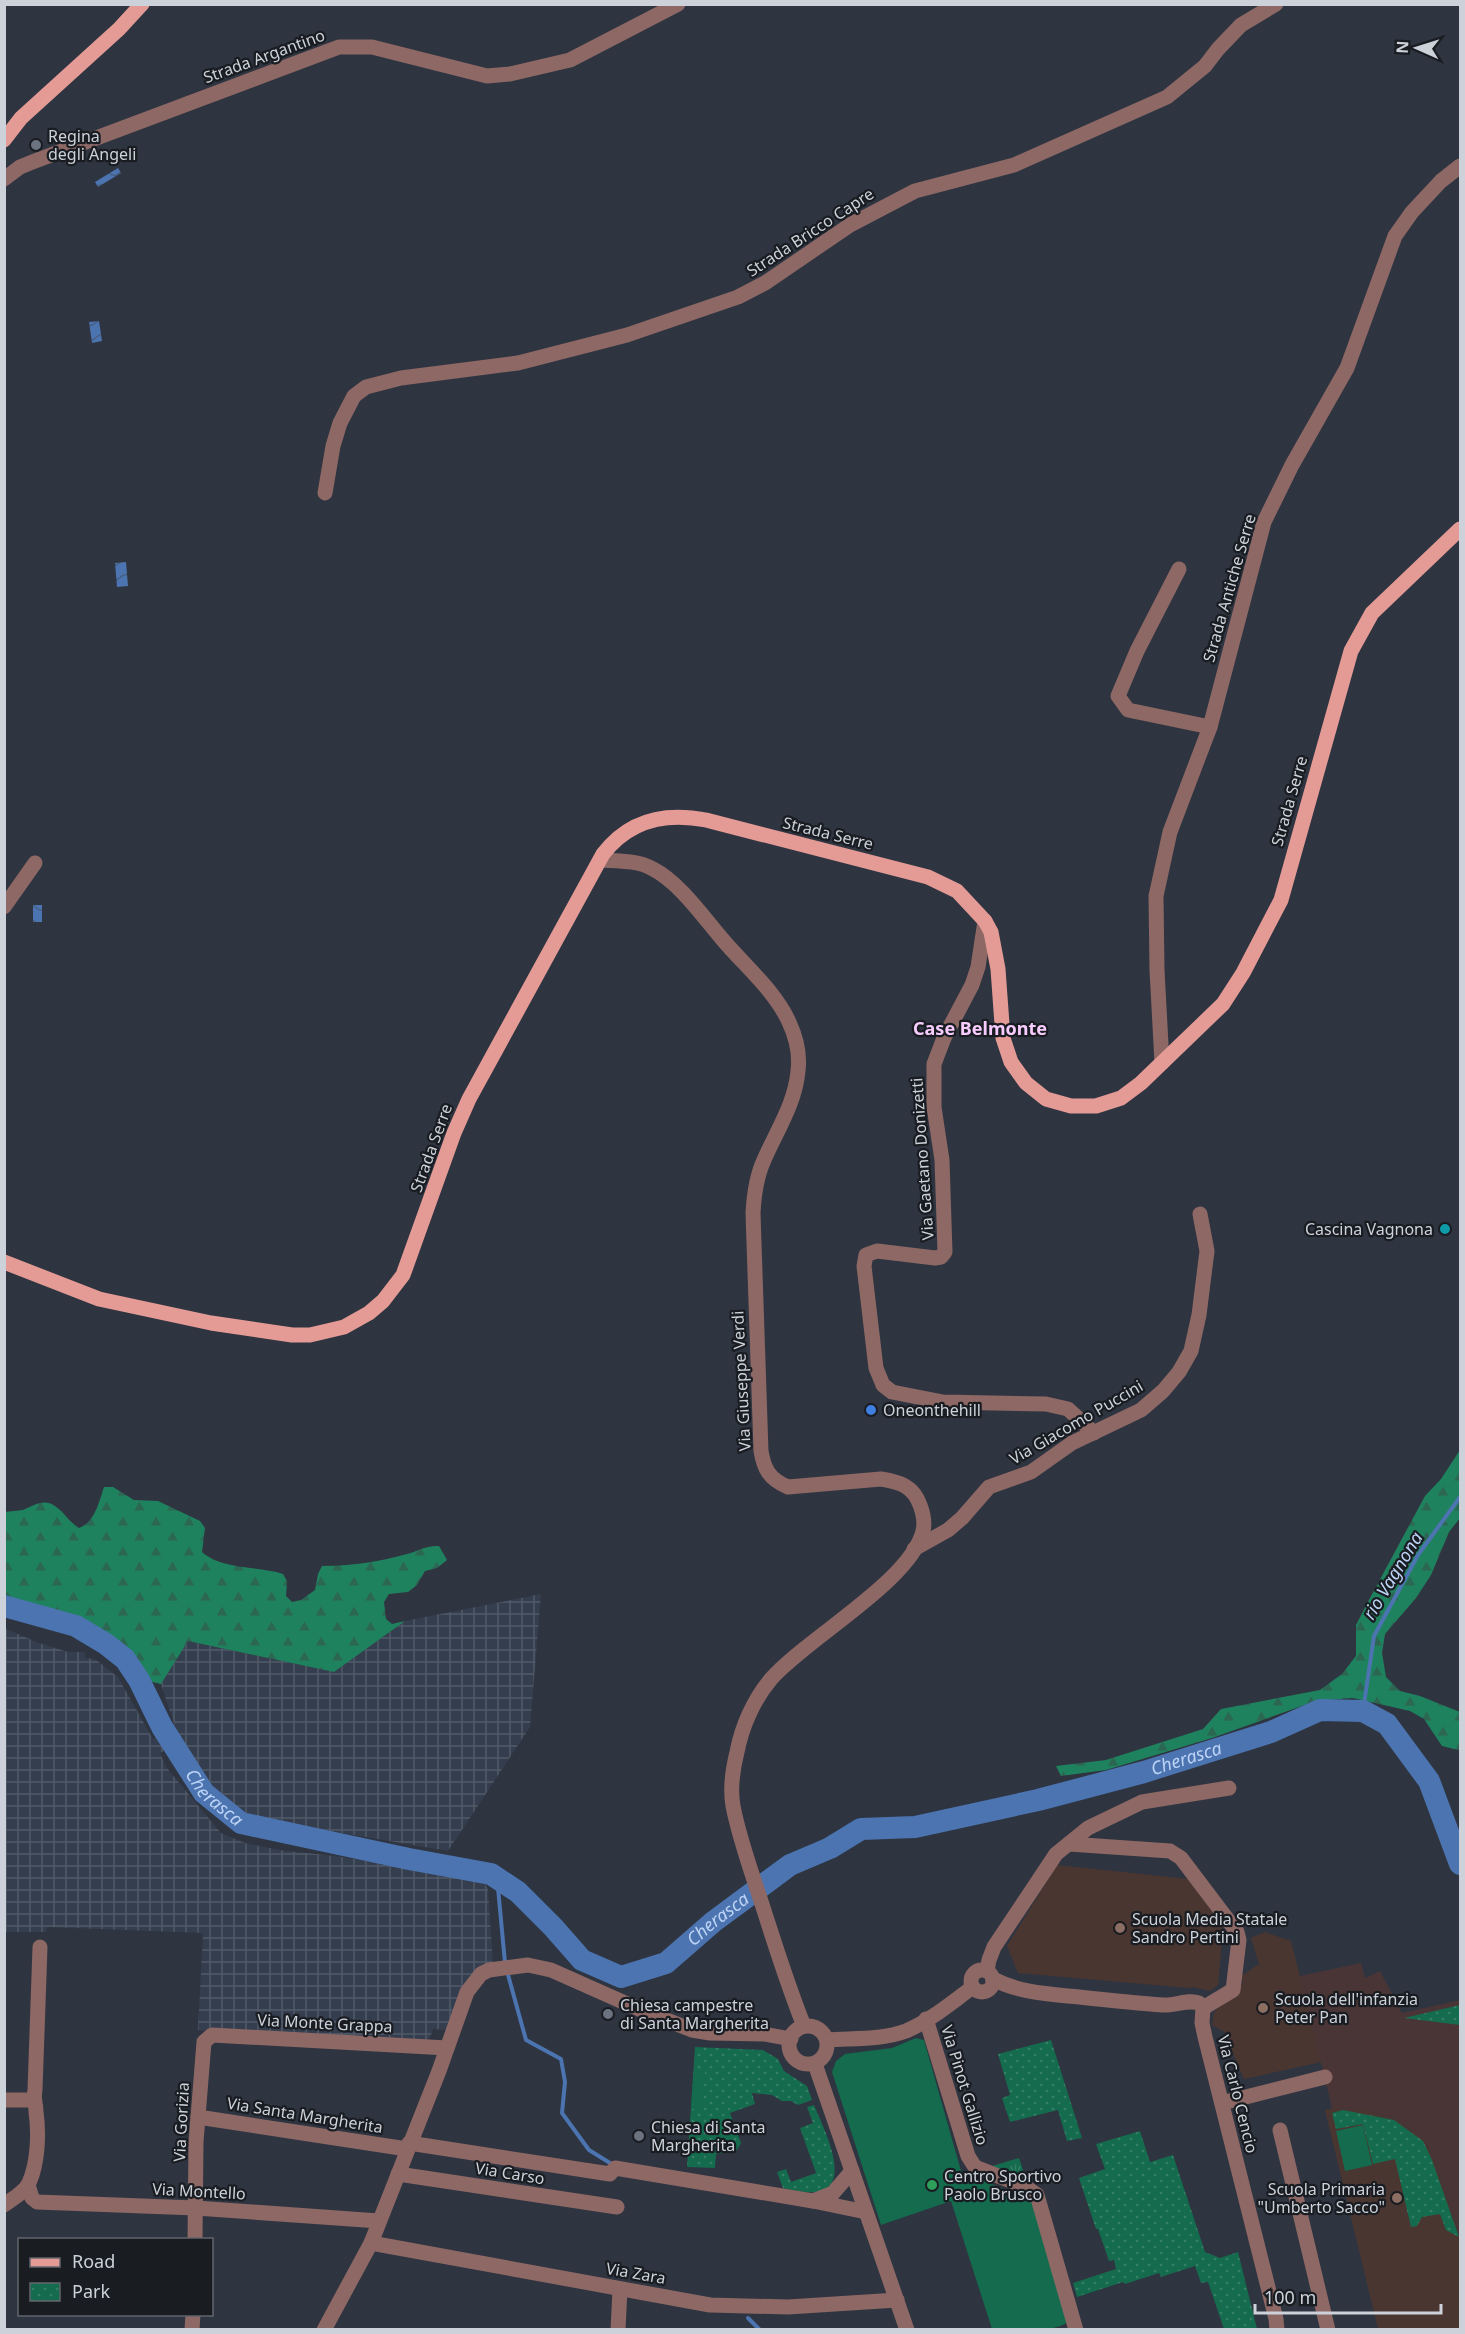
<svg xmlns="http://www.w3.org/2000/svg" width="1465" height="2334" font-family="'Noto Sans',sans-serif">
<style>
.industrial{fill:url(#industrial-grid)}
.education{fill:#4a3631}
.medical{fill:#4a3536}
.grass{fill:url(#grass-tufts)}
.forest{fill:url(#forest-firs)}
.park{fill:url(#park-dots)}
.garden{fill:#146b4d}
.water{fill:url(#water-waves)}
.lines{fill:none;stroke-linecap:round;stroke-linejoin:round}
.stream{stroke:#4b74b0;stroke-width:4}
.river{stroke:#4b74b0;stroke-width:22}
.minor{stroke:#8d6865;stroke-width:15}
.major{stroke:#e59b95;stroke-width:15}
.worship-dot{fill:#6b7280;stroke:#191c21;stroke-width:2}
.culture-dot{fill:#0f9aa8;stroke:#191c21;stroke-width:2}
.shop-dot{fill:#3f7fe0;stroke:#191c21;stroke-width:2}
.education-dot{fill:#8d6e63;stroke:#191c21;stroke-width:2}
.leisure-dot{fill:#2e9e5b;stroke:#191c21;stroke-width:2}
.labels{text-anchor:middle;stroke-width:4.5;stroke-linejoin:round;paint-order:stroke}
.street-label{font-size:16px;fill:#cdd1d9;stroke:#191c21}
.poi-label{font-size:16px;fill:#cdd1d9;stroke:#191c21;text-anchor:start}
.neighbourhood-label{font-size:18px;font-weight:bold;fill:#f6ccfe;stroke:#191c21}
.water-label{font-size:18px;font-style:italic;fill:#bcd3f6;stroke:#191c21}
</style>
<defs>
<pattern id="industrial-grid" width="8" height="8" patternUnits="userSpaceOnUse" patternTransform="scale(1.5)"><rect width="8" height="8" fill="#353e4f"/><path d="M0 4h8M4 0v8" fill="none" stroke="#515968"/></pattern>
<pattern id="grass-tufts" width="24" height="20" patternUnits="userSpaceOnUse" patternTransform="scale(1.5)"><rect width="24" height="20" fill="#146b4d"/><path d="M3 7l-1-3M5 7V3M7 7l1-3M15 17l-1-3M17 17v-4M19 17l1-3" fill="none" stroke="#357f66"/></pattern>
<pattern id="forest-firs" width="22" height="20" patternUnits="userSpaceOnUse" patternTransform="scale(1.5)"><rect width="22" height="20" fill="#1f825e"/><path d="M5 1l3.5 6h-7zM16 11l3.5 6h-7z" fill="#2b6752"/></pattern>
<pattern id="park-dots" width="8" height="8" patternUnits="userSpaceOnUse" patternTransform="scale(1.5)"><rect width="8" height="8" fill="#146b4d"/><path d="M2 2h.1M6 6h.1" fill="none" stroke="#357f66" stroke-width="1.8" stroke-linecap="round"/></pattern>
<pattern id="water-waves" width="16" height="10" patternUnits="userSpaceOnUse" patternTransform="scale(1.5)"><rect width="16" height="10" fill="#4b74b0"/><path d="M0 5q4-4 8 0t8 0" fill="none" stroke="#465f84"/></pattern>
</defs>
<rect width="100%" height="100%" fill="#2e3440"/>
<path class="industrial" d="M541,1594L530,1727L448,1851L242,1816L212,1793L196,1771L182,1743L160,1753L166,1767L221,1833L245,1843L279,1850L335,1856L477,1879L485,1883L488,1890L493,1964L447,2030L433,2029L428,2043L198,2030L203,1933L47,1927L46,1932H5L4,1628L39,1643L68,1652H85V1658L95,1659L118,1677L153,1739L175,1727L161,1684L188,1641L334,1672L405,1621Z"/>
<g class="education">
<path d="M1057,1865L1188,1879L1222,1925L1223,1931L1218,1985L1210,1991L1193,1987L1189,1988L1018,1973L1007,1946Z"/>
<path d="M1265,1932L1291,1941L1322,2062L1244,2079L1232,2051L1228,2034L1212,2025L1214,2012L1243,1984L1241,1976L1259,1964L1251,1938Z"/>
<path d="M1337,2107L1368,2111L1395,2118L1424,2140L1434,2158L1460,2237V2329H1378L1325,2110Z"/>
</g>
<path class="medical" d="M1361,1963L1365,1978L1380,1971L1402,2013L1460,2000V2237L1434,2158L1424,2140L1395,2118L1368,2111L1332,2108L1300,1976Z"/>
<path class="grass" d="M1019,2158L1026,2179L992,2166Z"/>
<g class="forest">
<path d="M1460,1450V1518L1449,1532L1431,1575L1416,1598L1385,1634L1382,1653L1386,1677L1400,1691L1420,1696L1460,1712V1748L1458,1750L1442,1746L1424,1719L1410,1711L1353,1698L1316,1701L1212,1738L1106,1770L1061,1776L1056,1766L1106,1760L1203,1729L1221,1709L1320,1690L1342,1674L1356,1656V1625L1370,1598L1425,1496L1441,1479Z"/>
<path d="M104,1487H113L134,1500L158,1501L200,1521L205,1528L202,1552C222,1570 258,1566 283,1574L287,1581L286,1596L292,1602L301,1600L315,1590L318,1574L322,1566C351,1566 379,1562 407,1554C418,1551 427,1545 439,1546L447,1560L437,1568L425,1571L417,1585L408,1592L389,1594L384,1602L386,1619L392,1624L405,1621L334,1672L188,1641L161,1684L144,1680L132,1661L110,1642L88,1628L67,1618L5,1601V1512C10,1511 18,1511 23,1510C34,1506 43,1498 55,1506C64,1512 69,1522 79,1528C95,1522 99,1502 104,1487Z"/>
</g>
<g class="park">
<path d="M1460,2005V2025L1404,2018Z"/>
<path d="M1051,2040L1082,2138L1067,2141L1058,2110L1010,2122L1002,2098L1010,2095L998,2054Z"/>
<path d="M695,2047L763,2050L778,2059L784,2071L807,2086L812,2100L798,2105L791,2101H782L772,2095L752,2093L755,2104L730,2113L741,2143L737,2150L716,2154L715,2168L687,2167Z"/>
<path d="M814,2105C822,2125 856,2189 815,2192C805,2193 793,2190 783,2188L777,2172L786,2169L791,2182L816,2173L800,2128L813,2123L807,2107Z"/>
<path d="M1343,2110L1394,2120L1423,2141L1432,2160L1459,2237L1446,2230L1440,2214L1422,2217L1417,2226L1411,2227L1395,2159L1373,2164L1363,2124L1336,2129L1332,2113Z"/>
<path d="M1140,2131L1150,2162L1173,2155L1205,2252L1220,2258L1238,2252L1257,2329H1224L1208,2282L1201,2283L1195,2266L1161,2277L1159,2273L1125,2284L1123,2282L1077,2297L1073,2283L1116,2269L1114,2260L1109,2261L1098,2229H1096L1079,2178L1105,2169L1096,2144Z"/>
</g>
<g class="garden">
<path d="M916,2038L924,2040L961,2171L1029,2200L1033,2204L1068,2321C1058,2334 1009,2329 992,2329L951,2201L881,2225L832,2072L836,2061L845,2054L892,2048Z"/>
<path d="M694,2071L705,2072L702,2109H691Z"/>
<path d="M1363,2125L1372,2165L1345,2171L1336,2131Z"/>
</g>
<g class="water">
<path d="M118,168L121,173L98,187L95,182Z"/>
<path d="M99,321L102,341L92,343L89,322Z"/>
<path d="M126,562L128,586L117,587L115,563Z"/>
<rect x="33" y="905" width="9" height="17"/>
</g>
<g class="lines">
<g class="stream">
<path d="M1363,1711L1374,1636L1418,1555L1460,1497"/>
<path d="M497,1877L505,1963"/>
<path d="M507,1971L526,2040L561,2059L565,2082L562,2113L589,2150L610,2163"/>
<path d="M748,2318L760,2330"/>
</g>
<path class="river" id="s1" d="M4,1606L76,1626L106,1644L125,1659L139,1680L162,1727L204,1793L241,1823L409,1859L491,1874L518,1892L553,1927L582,1960L621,1977L666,1963L713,1922L790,1865L830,1848L861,1829L915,1827L1038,1800L1144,1772L1271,1732L1320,1710L1363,1711L1387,1724L1429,1781L1460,1864"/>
<g class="minor">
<path d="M4,179L20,167L35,161L339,47H372L487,76L510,74L570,60L678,4"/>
<path d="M325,493L333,446L340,423L354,396L366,387L401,378L518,363L627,335L738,297L765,283L850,225L915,191L1014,165L1167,97L1205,66L1218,49L1241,25L1276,4"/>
<path d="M1179,569L1137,651L1118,696L1128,710L1210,727"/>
<path d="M600,860C617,861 638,860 653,869C679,882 704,918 723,940C745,966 775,991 789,1022C796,1037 800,1055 798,1071C795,1104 777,1130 764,1160C756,1177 754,1195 753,1213L761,1451C764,1469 769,1479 788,1487L881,1479C900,1482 913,1486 920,1505C923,1513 925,1523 923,1531C911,1581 807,1638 771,1679C754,1699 742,1726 737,1752C733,1768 730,1789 733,1806C739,1837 750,1868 760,1898C774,1941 787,1984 804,2026"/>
<path d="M4,907L35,863"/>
<path d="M985,921L978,967L972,985L944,1038L934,1064V1107L942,1160L945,1252L941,1257L935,1258L877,1251L866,1255L864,1266L876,1368L883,1385L892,1392L943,1402L1046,1404L1068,1409L1094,1433"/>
<path d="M1162,1063L1157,970L1156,896L1170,832L1210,727L1264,522L1292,465L1347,368L1395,236L1412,212L1441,181L1460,166"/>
<path d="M914,1549L948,1530L962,1518L989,1487L1031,1472L1072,1443L1141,1410L1163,1391L1179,1372L1191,1351L1199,1315L1207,1251L1200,1214"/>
<path d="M1069,1844L1170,1851L1181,1858L1237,1932L1239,1940L1233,1990L1203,2008"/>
<circle cx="982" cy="1981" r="11"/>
<path d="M987,1971L989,1960L994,1947L1056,1854L1088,1828L1142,1802L1229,1788"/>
<path d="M993,1979C1020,1993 1049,1994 1079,1997C1107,2000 1135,2003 1163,2005C1175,2006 1188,1999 1199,2003L1203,2008L1202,2023L1205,2037L1276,2319L1277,2330"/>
<path d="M926,2019L968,2156L975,2167L1024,2186L1037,2195L1076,2330"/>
<circle cx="808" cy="2045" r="19"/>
<path d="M827,2040C852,2038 882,2040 906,2031C930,2021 952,2002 973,1987"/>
<path d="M815,2064L907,2330"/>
<path d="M4,2100H32"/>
<path d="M1222,2103L1325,2077"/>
<path d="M198,2117L407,2149"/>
<path d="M1280,2130L1328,2330"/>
<path d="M409,2143L610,2174L615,2168L813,2201"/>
<path d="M852,2171L833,2193L813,2201L866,2212"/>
<path d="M398,2174L617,2207"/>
<path d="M28,2185L32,2198L37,2202L196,2208L379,2221"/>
<path d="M4,2205C12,2199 25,2192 29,2183C38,2163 39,2133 36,2112C36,2103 33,2099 35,2090L40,1947"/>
<path d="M195,2240L196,2142L204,2042L212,2035L447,2048"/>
<path d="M371,2243L710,2305L788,2307L897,2300"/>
<path d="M192,2330L193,2314"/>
<path d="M324,2330L371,2243L439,2071L467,1992L481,1974L489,1970L528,1965L551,1970L641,2010L692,2030L710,2033L764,2034L791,2039"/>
<path d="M618,2330L620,2289"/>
</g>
<g class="major">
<path d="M4,140L21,118L119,29L142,4"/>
<path d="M4,1262L99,1299L211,1323L292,1335H310L344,1327L369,1313L383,1301L403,1275L454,1133L469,1099L603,854C629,820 665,812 706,820L928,877L957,891L985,921L991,932L998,969L1003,1038L1011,1062L1026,1083L1046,1099L1071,1106H1096L1121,1098L1141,1083L1223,1004L1243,973L1281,900L1351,651L1372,613L1460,529"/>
</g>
</g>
<g class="worship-dot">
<circle cx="36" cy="145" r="6"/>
<circle cx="608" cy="2014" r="6"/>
<circle cx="639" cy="2136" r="6"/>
</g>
<circle class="culture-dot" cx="1445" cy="1229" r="6"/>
<circle class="shop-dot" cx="871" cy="1410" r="6"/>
<g class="education-dot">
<circle cx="1120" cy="1928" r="6"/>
<circle cx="1263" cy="2008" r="6"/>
<circle cx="1397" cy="2198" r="6"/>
</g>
<circle class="leisure-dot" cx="932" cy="2185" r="6"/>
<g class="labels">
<g class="street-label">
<text transform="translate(264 56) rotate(-20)" y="6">Strada Argantino</text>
<text transform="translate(810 232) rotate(-33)" y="6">Strada Bricco Capre</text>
<text transform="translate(1229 588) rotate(-74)" y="6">Strada Antiche Serre</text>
<text transform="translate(1289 801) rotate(-74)" y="6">Strada Serre</text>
<text transform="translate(828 833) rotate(14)" y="6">Strada Serre</text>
<text transform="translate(431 1148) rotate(-70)" y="6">Strada Serre</text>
<text transform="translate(922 1159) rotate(-94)" y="6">Via Gaetano Donizetti</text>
<text transform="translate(741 1381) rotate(-93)" y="6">Via Giuseppe Verdi</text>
<text transform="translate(1076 1422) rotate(-30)" y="6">Via Giacomo Puccini</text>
<text transform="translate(325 2023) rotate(3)" y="6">Via Monte Grappa</text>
<text transform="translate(965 2085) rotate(73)" y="6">Via Pinot Gallizio</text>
<text transform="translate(1238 2094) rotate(76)" y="6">Via Carlo Cencio</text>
<text transform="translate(305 2115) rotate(9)" y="6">Via Santa Margherita</text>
<text transform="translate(181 2122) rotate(-87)" y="6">Via Gorizia</text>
<text transform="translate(510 2173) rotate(9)" y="6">Via Carso</text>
<text transform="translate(199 2191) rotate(3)" y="6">Via Montello</text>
<text transform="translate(636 2273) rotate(10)" y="6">Via Zara</text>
</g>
<g class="poi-label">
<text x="48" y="142">Regina<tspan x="48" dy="18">degli Angeli</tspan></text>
<text x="1433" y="1235" text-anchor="end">Cascina Vagnona</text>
<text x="883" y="1416">Oneonthehill</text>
<text x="1132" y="1925">Scuola Media Statale<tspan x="1132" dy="18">Sandro Pertini</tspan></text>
<text x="1275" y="2005">Scuola dell'infanzia<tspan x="1275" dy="18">Peter Pan</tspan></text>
<text x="620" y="2011">Chiesa campestre<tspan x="620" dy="18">di Santa Margherita</tspan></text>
<text x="651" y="2133">Chiesa di Santa<tspan x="651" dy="18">Margherita</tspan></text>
<text x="944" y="2182">Centro Sportivo<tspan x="944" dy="18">Paolo Brusco</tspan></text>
<text x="1385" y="2195" text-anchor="end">Scuola Primaria<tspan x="1385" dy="18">"Umberto Sacco"</tspan></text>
</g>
<g class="neighbourhood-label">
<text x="980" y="1035">Case Belmonte</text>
</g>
<g class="water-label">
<text transform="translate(1393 1576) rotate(-59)" y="6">rio Vagnona</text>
<text dy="6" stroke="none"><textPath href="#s1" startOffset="1380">Cherasca</textPath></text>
<text dy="6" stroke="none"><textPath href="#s1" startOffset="300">Cherasca</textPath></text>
<text dy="6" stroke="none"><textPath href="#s1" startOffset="876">Cherasca</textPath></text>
</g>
</g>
<rect width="1465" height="2334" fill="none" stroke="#cdd1d9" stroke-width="12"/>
<rect x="18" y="2238" width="195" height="78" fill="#191c21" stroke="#61646b" stroke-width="1.5"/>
<rect x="30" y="2258" width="30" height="9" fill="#e59b95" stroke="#61646b" stroke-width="1.5"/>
<text x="72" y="2268" font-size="18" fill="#cdd1d9">Road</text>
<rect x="30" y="2283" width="30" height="18" fill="url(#park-dots)" stroke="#61646b" stroke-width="1.5"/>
<text x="72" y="2298" font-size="18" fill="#cdd1d9">Park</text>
<g transform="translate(1417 48) rotate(273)" stroke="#191c21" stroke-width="4.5" paint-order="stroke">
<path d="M0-4.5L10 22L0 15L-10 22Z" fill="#cdd1d9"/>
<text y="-9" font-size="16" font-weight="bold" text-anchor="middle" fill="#cdd1d9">N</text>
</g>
<path d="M1255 2304v9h186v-9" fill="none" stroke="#cdd1d9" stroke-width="3"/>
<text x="1264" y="2304" font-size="18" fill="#cdd1d9" stroke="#191c21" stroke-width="4.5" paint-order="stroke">100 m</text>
</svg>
